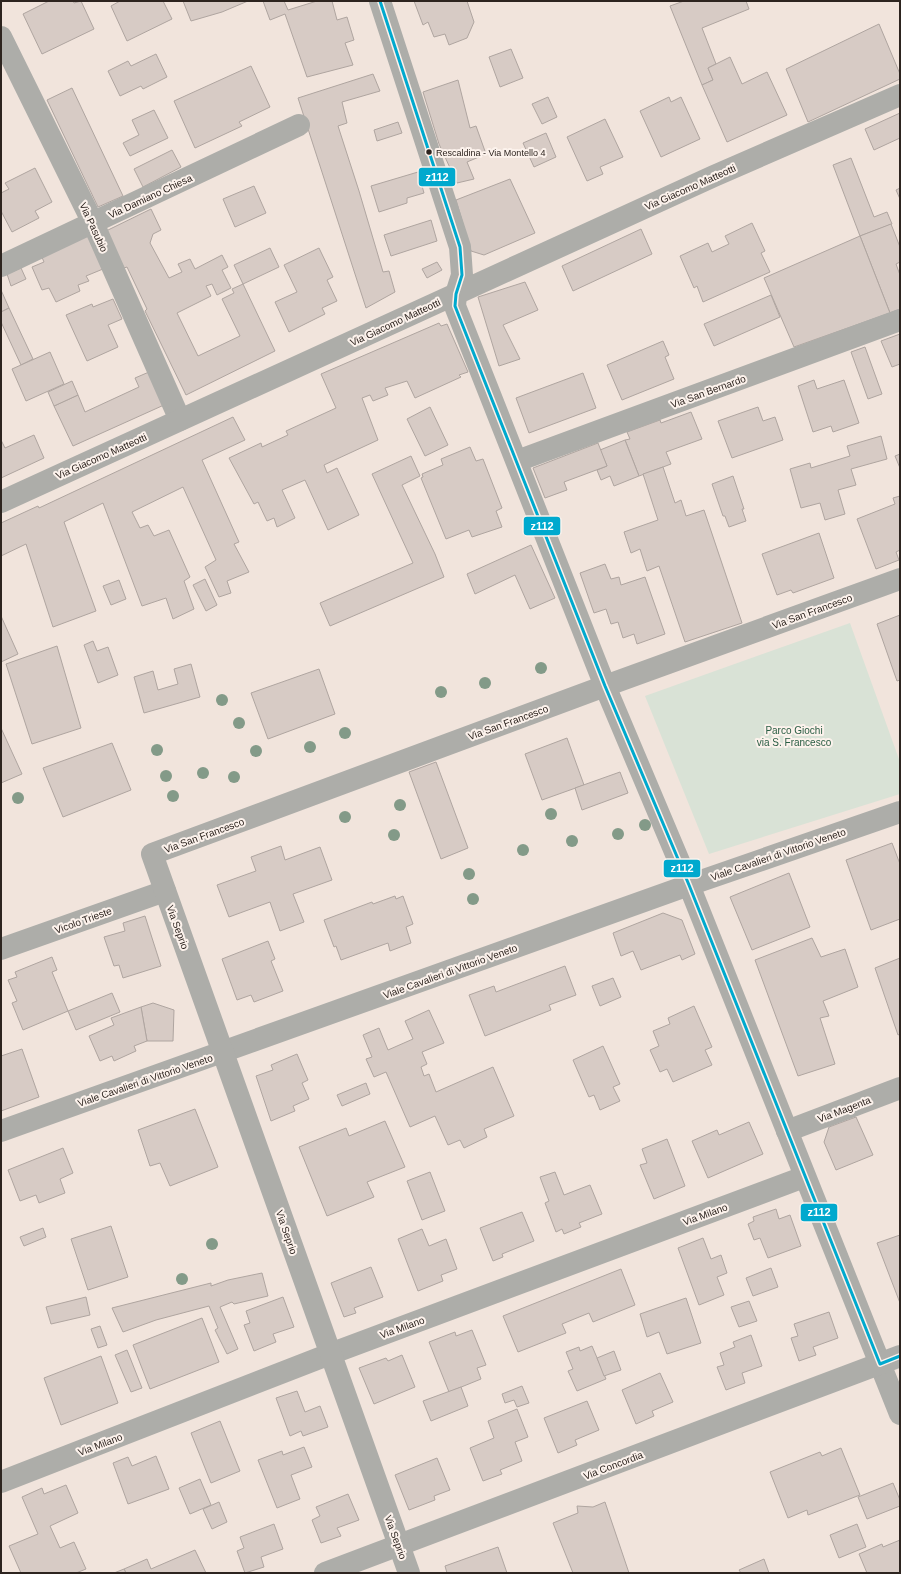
<svg xmlns="http://www.w3.org/2000/svg" width="901" height="1574" font-family="Helvetica,sans-serif">
<style>
.green{fill:#d9e2d6}
.building{fill:#d7cbc5;stroke:#afa5a0}
.lines{fill:none;stroke-linecap:round;stroke-linejoin:round}
.minor{stroke:#adada9;stroke-width:22}
.bus-1-casing{stroke:#fcf2ec;stroke-width:6}
.bus-1{stroke:#00a9ce;stroke-width:3}
.tree{fill:#839a88}
.bus-dot{fill:#2d241f;stroke:#fcf2ec;stroke-width:1.5}
.labels{text-anchor:middle;stroke-width:4;stroke-linejoin:round;paint-order:stroke}
.bus-label{font-size:9px;fill:#2d241f;stroke:#fcf2ec;text-anchor:start}
.street-label{font-size:10px;fill:#2d241f;stroke:#fcf2ec}
.park-label{font-size:10px;fill:#295d43;stroke:#fcf2ec}
.line-badge{stroke:#fcf2ec;stroke-width:1.5}
.badge-label{font-size:11px;text-anchor:middle;font-weight:bold;fill:#fff}
</style>
<rect width="100%" height="100%" fill="#f1e4dc"/>
<path class="green" d="M850,623L900,762V794L709,854L645,696Z"/>
<g class="building">
<path d="M49,1H73L74,3L81,1L94,29L42,54L23,14Z"/>
<path d="M120,1H163L172,19L127,41L111,6Z"/>
<path d="M183,1H248L222,12L191,21Z"/>
<path d="M263,1H284L288,10L317,1H332L337,20L347,17L354,40L345,43L353,65L307,77L285,14L270,20Z"/>
<path d="M414,1H467L474,22L467,38L449,45L445,34L434,37L428,22L423,25Z"/>
<path d="M684,1H746L749,9L702,28L716,64L708,68L713,80L702,85L670,6Z"/>
<path d="M879,24L900,74V79L808,122L786,69Z"/>
<path d="M511,49L523,78L500,87L489,57Z"/>
<path d="M156,54L167,77L143,89L141,86L120,96L108,71L128,61L131,66Z"/>
<path d="M730,57L742,84L767,72L787,115L727,142L702,85L713,80L708,68Z"/>
<path d="M251,66L270,107L239,122L242,126L195,148L174,101Z"/>
<path d="M373,74L380,91L342,102L347,123L338,126L359,191L383,272L389,271L395,292L366,308L298,98Z"/>
<path d="M458,80L470,128L476,126L486,154L467,162L474,179L457,183L439,144L423,92Z"/>
<path d="M72,88L123,196L98,207L47,100Z"/>
<path d="M548,97L557,117L542,124L532,104Z"/>
<path d="M669,97L671,102L681,97L700,139L661,157L640,111Z"/>
<path d="M154,110L168,138L130,156L123,143L139,135L132,120Z"/>
<path d="M900,113V138L874,150L865,129Z"/>
<path d="M605,119L623,157L600,167L603,174L587,181L567,137Z"/>
<path d="M398,122L402,133L377,141L374,130Z"/>
<path d="M546,133L556,157L534,167L523,143Z"/>
<path d="M172,150L181,167L143,187L134,169Z"/>
<path d="M851,158L874,217L887,212L892,224L860,236L833,165Z"/>
<path d="M35,168L52,202L35,211L39,218L12,232L1,211V193L9,189L5,183Z"/>
<path d="M418,172L424,193L407,198V203L379,212L371,186Z"/>
<path d="M510,179L535,233L484,255L471,251L456,200Z"/>
<path d="M254,186L266,213L235,227L223,199Z"/>
<path d="M900,188V199L896,190Z"/>
<path d="M151,209L161,230L153,234L150,243L169,278L182,272L178,264L190,259L195,269L222,255L228,267L222,270L231,288L217,295L212,284L206,286L211,296L177,313L198,356L240,336L222,299L234,293L232,289L243,284L275,351L186,395L145,311L147,309L127,267L124,268L106,231Z"/>
<path d="M431,220L437,241L391,256L384,235Z"/>
<path d="M752,223L765,251L761,253L770,272L703,302L697,286L694,288L680,256L708,243L712,252L729,244L725,236Z"/>
<path d="M891,224L900,247V262L896,264L900,275V309L890,313L860,236Z"/>
<path d="M641,229L652,254L573,291L562,266Z"/>
<path d="M88,234L103,269L86,276L89,281L78,285L80,291L56,302L49,288L42,290L32,267L44,262L41,255Z"/>
<path d="M860,236L890,313L794,347L764,278Z"/>
<path d="M270,248L279,267L243,284L234,265Z"/>
<path d="M319,248L333,277L327,280L337,301L322,308L325,314L289,332L275,302L297,292L284,265Z"/>
<path d="M437,262L442,270L427,278L422,269Z"/>
<path d="M21,268L26,279L11,286L7,274Z"/>
<path d="M525,282L538,310L503,325L520,359L499,366L478,297Z"/>
<path d="M1,290L9,308L1,312Z"/>
<path d="M771,295L780,317L714,346L704,324Z"/>
<path d="M113,299L122,319L108,325L118,347L87,361L66,315L92,304L93,307Z"/>
<path d="M9,308L33,359L21,365L1,322V312Z"/>
<path d="M439,323L441,326L447,324L468,372L459,375L461,377L415,398L407,381L385,388L388,395L373,401L370,395L362,398L378,440L324,465L327,473L337,468L359,515L328,530L305,480L282,490L295,518L277,527L274,518L267,521L258,502L254,504L229,458L261,443L262,447L288,435L286,431L336,408L321,374Z"/>
<path d="M900,334V364L892,367L881,341Z"/>
<path d="M663,341L669,355L665,357L674,379L622,400L607,365Z"/>
<path d="M865,347L882,394L868,399L851,352Z"/>
<path d="M50,352L64,384L26,401L12,369Z"/>
<path d="M149,372L164,405L73,446L54,406L78,395L85,412L139,387L135,378Z"/>
<path d="M583,373L596,408L529,433L516,398Z"/>
<path d="M814,380L817,389L844,380L859,423L833,432L831,426L813,432L798,386Z"/>
<path d="M72,381L78,395L54,406L48,392Z"/>
<path d="M430,407L448,445L425,456L407,419Z"/>
<path d="M758,407L763,421L775,417L783,440L732,458L718,421Z"/>
<path d="M691,412L702,439L666,452L671,464L639,476L625,440L630,439L627,432L660,420L661,423Z"/>
<path d="M233,417L245,440L202,460L239,542L234,544L249,572L227,581L231,593L219,597L205,567L216,560L183,487L132,512L140,528L148,525L154,536L169,530L190,577L184,581L194,609L173,619L166,598L142,606L103,503L64,522L96,611L53,627L26,544L1,556V523L38,506L39,508Z"/>
<path d="M34,435L44,458L1,478V440L5,448Z"/>
<path d="M881,436L887,459L851,469L856,485L838,490L845,514L825,520L820,503L801,508L790,469L810,463L811,468L850,456L847,446Z"/>
<path d="M625,440L639,476L614,486L610,476L601,480L597,470L607,466L600,450Z"/>
<path d="M598,443L607,466L564,482L567,490L545,498L533,468Z"/>
<path d="M470,447L476,461L483,459L502,508L496,511L502,527L472,537L469,530L446,539L421,478L423,477L422,474L443,465L441,459Z"/>
<path d="M900,454V468L895,456Z"/>
<path d="M411,456L420,476L402,485L435,554L444,577L330,626L320,603L413,563L372,474Z"/>
<path d="M663,467L675,503L681,500L686,516L704,510L742,623L685,642L659,566L647,571L640,549L631,553L624,532L658,520L643,474Z"/>
<path d="M733,476L744,509H742L746,521L729,527L725,516H723L712,484Z"/>
<path d="M900,496V550L896,552L899,560L876,569L857,519L895,504L893,498Z"/>
<path d="M819,533L834,578L793,593L791,590L777,595L762,554Z"/>
<path d="M531,545L555,598L530,609L515,575L475,594L467,574Z"/>
<path d="M605,564L611,579L619,577L621,585L645,577L665,634L637,644L634,634L623,638L618,622L611,624L606,609L594,613L580,573Z"/>
<path d="M205,579L217,605L206,611L193,585Z"/>
<path d="M119,580L126,599L111,605L103,586Z"/>
<path d="M900,615V680L897,681L877,624Z"/>
<path d="M1,616L18,654L1,662Z"/>
<path d="M93,641L97,651L108,647L118,675L98,683L84,645Z"/>
<path d="M57,646L81,728L32,744L6,664Z"/>
<path d="M191,664L200,697L144,713L134,677L153,671L158,690L178,684L174,669Z"/>
<path d="M319,669L335,714L268,739L251,693Z"/>
<path d="M1,728L22,774L1,783Z"/>
<path d="M567,738L584,785L542,800L525,754Z"/>
<path d="M112,743L131,790L63,817L43,768Z"/>
<path d="M436,762L468,848L441,859L409,772Z"/>
<path d="M620,772L628,793L582,810L575,788Z"/>
<path d="M892,843L900,864V919L871,930L846,860Z"/>
<path d="M281,846L285,860L320,847L332,880L293,894L304,922L280,931L270,902L229,917L217,885L256,871L251,857Z"/>
<path d="M789,873L810,927L752,950L730,897Z"/>
<path d="M395,896L396,899L403,896L413,924L406,927L411,943L390,951L388,943L341,960L336,946L334,947L324,920L372,902L373,904Z"/>
<path d="M663,913L682,920L695,954L682,960L680,955L641,970L633,951L621,956L613,933Z"/>
<path d="M145,916L161,966L123,978L119,965L114,966L104,937L125,931L123,923Z"/>
<path d="M812,938L821,957L845,949L858,987L823,1001L829,1016L820,1018L835,1064L798,1076L755,960Z"/>
<path d="M268,941L275,959L271,961L283,991L254,1002L251,995L237,1000L222,959Z"/>
<path d="M52,957L57,970L52,972L68,1011L23,1030L12,1003L17,1001L8,980L17,977L15,972Z"/>
<path d="M900,958V1034L898,1035L875,968Z"/>
<path d="M565,966L576,995L549,1005L551,1010L485,1036L469,995L494,986L496,992Z"/>
<path d="M613,978L621,997L600,1006L592,986Z"/>
<path d="M112,993L120,1012L76,1030L68,1011Z"/>
<path d="M153,1003L174,1010L173,1041H147L141,1007Z"/>
<path d="M694,1006L712,1047L705,1050L712,1065L673,1082L667,1069L660,1072L650,1050L659,1046L653,1031L670,1024L668,1018Z"/>
<path d="M141,1007L147,1041L134,1046L136,1051L114,1061L112,1056L100,1061L89,1036L114,1025L111,1018Z"/>
<path d="M429,1010L444,1043L422,1052L427,1064L421,1067L424,1076L429,1074L436,1092L493,1067L514,1116L484,1129L487,1137L464,1148L460,1140L448,1145L435,1116L410,1127L386,1072L374,1077L366,1059L372,1057L363,1035L379,1028L388,1050L413,1039L405,1021Z"/>
<path d="M603,1046L620,1084L613,1087L620,1101L600,1110L594,1095L589,1097L573,1060Z"/>
<path d="M22,1049L39,1097L1,1111V1056Z"/>
<path d="M297,1054L308,1080L302,1083L309,1099L293,1106L295,1111L271,1121L256,1076L273,1070L271,1065Z"/>
<path d="M366,1083L370,1094L342,1106L337,1095Z"/>
<path d="M195,1109L218,1167L170,1186L160,1163L150,1166L138,1130Z"/>
<path d="M856,1117L873,1155L836,1170L824,1142L829,1127Z"/>
<path d="M385,1121L405,1167L367,1182L374,1197L327,1216L299,1147L346,1128L349,1136Z"/>
<path d="M749,1122L763,1154L708,1178L692,1141L717,1130L719,1135Z"/>
<path d="M667,1139L685,1186L654,1199L640,1165L647,1163L642,1149Z"/>
<path d="M63,1148L73,1173L60,1179L65,1193L39,1203L36,1195L20,1201L8,1170Z"/>
<path d="M430,1172L445,1211L422,1220L407,1181Z"/>
<path d="M555,1172L564,1195L590,1185L602,1214L579,1223L581,1227L564,1234L562,1229L556,1232L545,1203L549,1201L540,1177Z"/>
<path d="M776,1209L779,1219L790,1215L801,1246L768,1258L760,1238L754,1240L748,1224L754,1221L753,1217Z"/>
<path d="M522,1212L534,1241L502,1254L503,1257L493,1261L480,1228Z"/>
<path d="M111,1226L128,1277L88,1290L71,1239Z"/>
<path d="M43,1228L46,1237L24,1246L20,1237Z"/>
<path d="M422,1229L429,1246L446,1239L457,1269L441,1275L443,1281L418,1291L398,1239Z"/>
<path d="M900,1235V1303L877,1243Z"/>
<path d="M703,1238L711,1259L721,1255L727,1273L717,1277L724,1295L699,1305L678,1248Z"/>
<path d="M371,1267L383,1297L354,1308L356,1313L344,1317L331,1283Z"/>
<path d="M771,1268L778,1287L753,1296L746,1278Z"/>
<path d="M621,1269L635,1305L593,1322L589,1313L562,1324L566,1333L518,1352L503,1316Z"/>
<path d="M262,1273L268,1296L234,1304L232,1302L220,1307L238,1349L227,1354L215,1330L218,1328L209,1306L156,1320L123,1332L112,1308L211,1283V1286L228,1280Z"/>
<path d="M86,1297L90,1315L51,1324L46,1307Z"/>
<path d="M283,1297L294,1327L273,1334L276,1342L254,1351L244,1325L250,1323L246,1311Z"/>
<path d="M686,1298L701,1343L667,1354L659,1332L647,1337L640,1314Z"/>
<path d="M749,1301L757,1321L739,1327L731,1307Z"/>
<path d="M829,1312L838,1338L813,1347L816,1355L799,1361L791,1338L798,1336L794,1324Z"/>
<path d="M202,1318L219,1362L150,1389L133,1345Z"/>
<path d="M100,1326L107,1345L98,1348L91,1329Z"/>
<path d="M472,1330L486,1365L477,1368L481,1379L449,1392L429,1342L455,1332L456,1336Z"/>
<path d="M751,1335L762,1366L742,1373L745,1383L726,1390L717,1367L724,1365L720,1353L735,1347L733,1342Z"/>
<path d="M592,1346L606,1379L577,1391L568,1371L573,1369L566,1352L579,1347L580,1351Z"/>
<path d="M127,1350L142,1388L131,1392L115,1355Z"/>
<path d="M614,1351L621,1370L604,1376L597,1358Z"/>
<path d="M402,1355L415,1387L374,1404L359,1368L386,1358L388,1361Z"/>
<path d="M101,1356L118,1403L61,1425L44,1378Z"/>
<path d="M660,1373L673,1402L652,1411L654,1416L636,1424L622,1390Z"/>
<path d="M522,1386L529,1403L517,1407L514,1400L505,1403L502,1394Z"/>
<path d="M461,1387L468,1406L431,1421L423,1401Z"/>
<path d="M297,1391L305,1412L320,1406L328,1427L303,1436L301,1431L290,1436L276,1398Z"/>
<path d="M587,1401L599,1430L575,1440L577,1445L558,1453L544,1418Z"/>
<path d="M517,1409L528,1437L515,1442L522,1461L500,1470L502,1474L483,1481L470,1448L494,1438L488,1421Z"/>
<path d="M220,1421L240,1471L211,1483L191,1433Z"/>
<path d="M304,1447L312,1467L291,1475L300,1499L277,1508L258,1460L282,1451L283,1455Z"/>
<path d="M841,1448L860,1495L808,1515L807,1510L788,1518L770,1472L820,1452L822,1456Z"/>
<path d="M156,1456L169,1489L128,1504L113,1463L128,1457L132,1466Z"/>
<path d="M437,1458L450,1490L434,1496L435,1500L409,1510L395,1475Z"/>
<path d="M200,1479L211,1505L190,1514L179,1488Z"/>
<path d="M893,1483L900,1500V1506L867,1519L858,1497Z"/>
<path d="M66,1485L78,1513L50,1526L60,1548L74,1542L86,1569L76,1573H21L9,1546L38,1534L22,1497L42,1488L44,1494Z"/>
<path d="M348,1494L359,1520L337,1528L341,1536L321,1543L312,1520L320,1516L316,1507Z"/>
<path d="M219,1502L227,1522L212,1529L203,1509Z"/>
<path d="M605,1502L629,1573H573L553,1523L578,1513L577,1506L593,1507Z"/>
<path d="M274,1524L283,1549L261,1557L264,1567L245,1573L237,1551L244,1548L240,1537Z"/>
<path d="M857,1524L866,1547L839,1558L830,1535Z"/>
<path d="M900,1540V1573H867L859,1554L882,1544L883,1547Z"/>
<path d="M498,1547L507,1573H447L445,1566Z"/>
<path d="M195,1550L206,1573H126L124,1569L147,1559L151,1569Z"/>
<path d="M764,1559L769,1573H741L739,1570Z"/>
<path d="M124,1569L126,1573H114Z"/>
</g>
<g class="lines">
<g class="minor">
<path d="M380,1L460,247L462,275L456,294L455,306L605,686L689,885L900,1414"/>
<path d="M1,37L93,223L180,420"/>
<path d="M1,266L299,125"/>
<path d="M517,461L900,320"/>
<path d="M1,502L714,176L900,95"/>
<path d="M1,949L165,891"/>
<path d="M1,1131L689,885L900,812"/>
<path d="M787,1131L900,1088"/>
<path d="M1,1482L330,1354L804,1177"/>
<path d="M325,1573L900,1356"/>
<path d="M409,1573L152,854L605,686L900,579"/>
</g>
<defs>
<path id="bus-1" d="M380,1L460,247L462,275L456,294L455,306L605,686L689,885L880,1364L900,1356"/>
</defs>
<use href="#bus-1" class="bus-1-casing"/>
<use href="#bus-1" class="bus-1"/>
</g>
<g class="tree">
<circle cx="541" cy="668" r="6"/>
<circle cx="485" cy="683" r="6"/>
<circle cx="441" cy="692" r="6"/>
<circle cx="222" cy="700" r="6"/>
<circle cx="239" cy="723" r="6"/>
<circle cx="345" cy="733" r="6"/>
<circle cx="310" cy="747" r="6"/>
<circle cx="157" cy="750" r="6"/>
<circle cx="256" cy="751" r="6"/>
<circle cx="203" cy="773" r="6"/>
<circle cx="166" cy="776" r="6"/>
<circle cx="234" cy="777" r="6"/>
<circle cx="173" cy="796" r="6"/>
<circle cx="18" cy="798" r="6"/>
<circle cx="400" cy="805" r="6"/>
<circle cx="551" cy="814" r="6"/>
<circle cx="345" cy="817" r="6"/>
<circle cx="645" cy="825" r="6"/>
<circle cx="618" cy="834" r="6"/>
<circle cx="394" cy="835" r="6"/>
<circle cx="572" cy="841" r="6"/>
<circle cx="523" cy="850" r="6"/>
<circle cx="469" cy="874" r="6"/>
<circle cx="473" cy="899" r="6"/>
<circle cx="212" cy="1244" r="6"/>
<circle cx="182" cy="1279" r="6"/>
</g>
<circle class="bus-dot" cx="429" cy="152" r="3.5"/>
<g class="labels">
<g class="bus-label">
<text x="436" y="156">Rescaldina - Via Montello 4</text>
</g>
<g class="street-label">
<text transform="translate(690 187) rotate(-24)" y="4">Via Giacomo Matteotti</text>
<text transform="translate(150 196) rotate(-25)" y="4">Via Damiano Chiesa</text>
<text transform="translate(94 227) rotate(65)" y="4">Via Pasubio</text>
<text transform="translate(395 322) rotate(-25)" y="4">Via Giacomo Matteotti</text>
<text transform="translate(708 391) rotate(-20)" y="4">Via San Bernardo</text>
<text transform="translate(101 456) rotate(-24)" y="4">Via Giacomo Matteotti</text>
<text transform="translate(812 611) rotate(-20)" y="4">Via San Francesco</text>
<text transform="translate(508 722) rotate(-20)" y="4">Via San Francesco</text>
<text transform="translate(204 835) rotate(-20)" y="4">Via San Francesco</text>
<text transform="translate(778 854) rotate(-19)" y="4">Viale Cavalieri di Vittorio Veneto</text>
<text transform="translate(83 920) rotate(-20)" y="4">Vicolo Trieste</text>
<text transform="translate(178 927) rotate(70)" y="4">Via Seprio</text>
<text transform="translate(450 971) rotate(-20)" y="4">Viale Cavalieri di Vittorio Veneto</text>
<text transform="translate(145 1080) rotate(-19)" y="4">Viale Cavalieri di Vittorio Veneto</text>
<text transform="translate(844 1109) rotate(-21)" y="4">Via Magenta</text>
<text transform="translate(705 1214) rotate(-20)" y="4">Via Milano</text>
<text transform="translate(287 1232) rotate(71)" y="4">Via Seprio</text>
<text transform="translate(402 1327) rotate(-20)" y="4">Via Milano</text>
<text transform="translate(100 1444) rotate(-21)" y="4">Via Milano</text>
<text transform="translate(613 1465) rotate(-21)" y="4">Via Concordia</text>
<text transform="translate(396 1537) rotate(70)" y="4">Via Seprio</text>
</g>
<g class="park-label">
<text x="794" y="734">Parco Giochi<tspan x="794" dy="12">via S. Francesco</tspan></text>
</g>
</g>
<g class="line-badge">
<rect x="418" y="167" width="38" height="20" rx="4" fill="#00a9ce"/>
<rect x="523" y="516" width="38" height="20" rx="4" fill="#00a9ce"/>
<rect x="663" y="859" width="38" height="19" rx="4" fill="#00a9ce"/>
<rect x="800" y="1203" width="38" height="19" rx="4" fill="#00a9ce"/>
</g>
<g class="badge-label">
<text x="437" y="181">z112</text>
<text x="542" y="530">z112</text>
<text x="682" y="872">z112</text>
<text x="819" y="1216">z112</text>
</g>
<rect width="901" height="1574" fill="none" stroke="#2d241f" stroke-width="4"/>
</svg>
